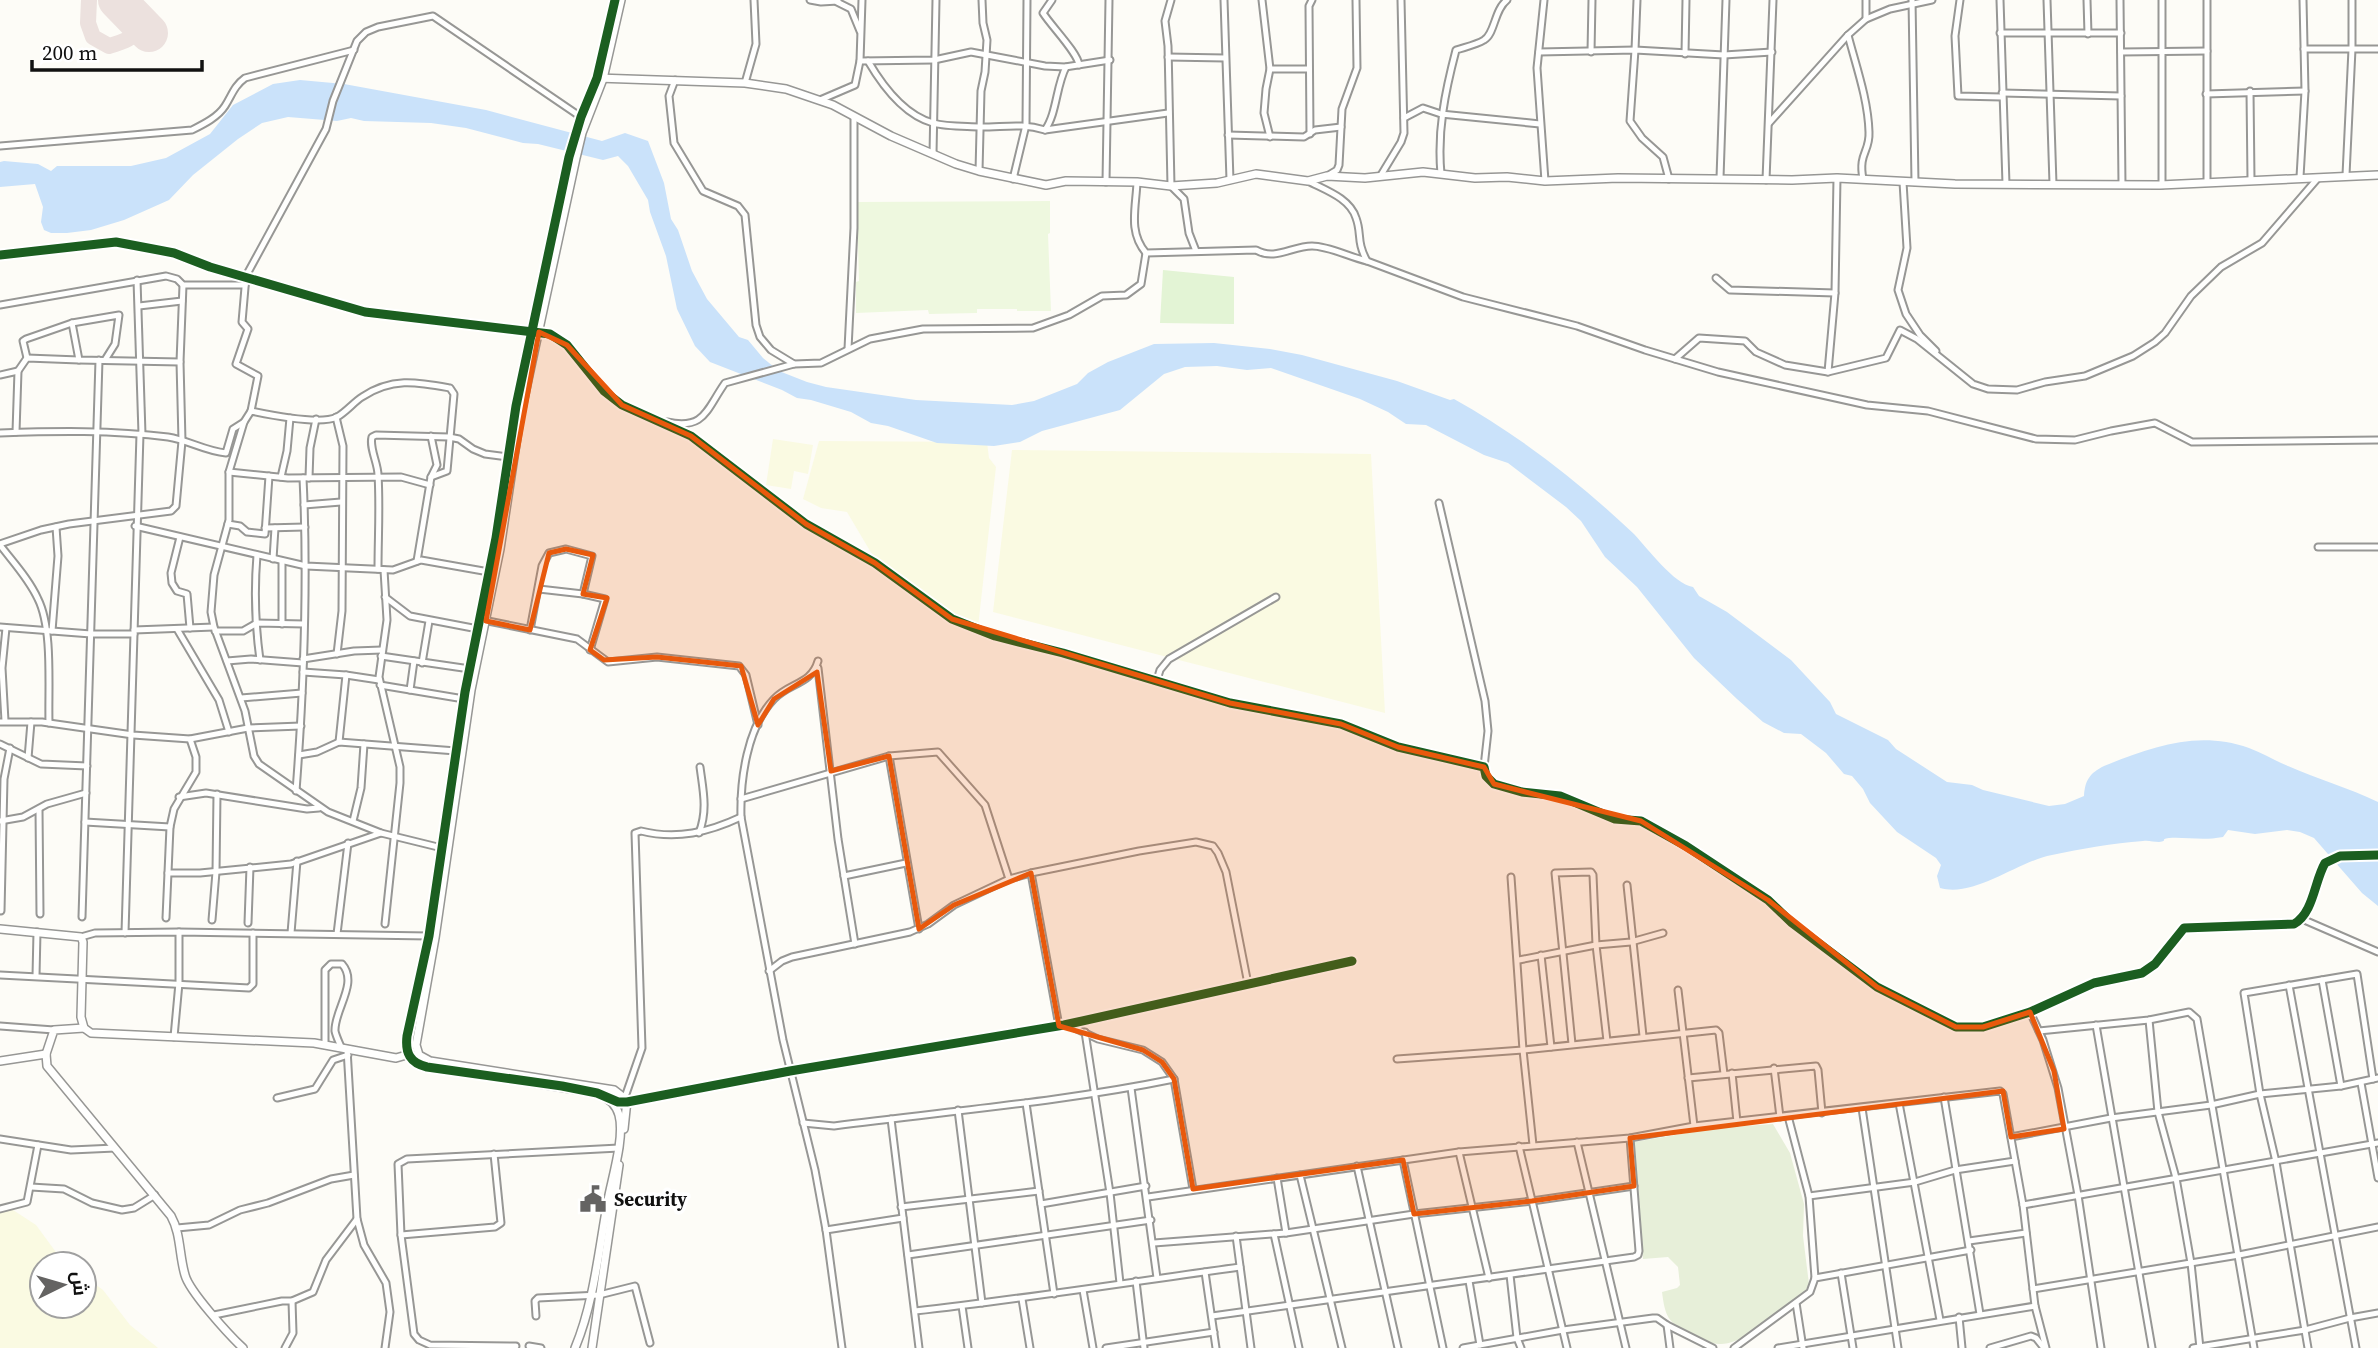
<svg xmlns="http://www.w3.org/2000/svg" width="2378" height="1348" font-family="'Source Serif 4',Cairo,serif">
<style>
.farmland{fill:#fafae2}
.green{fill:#e3f4d5}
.cemetery{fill:#e7efd9}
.pitch{fill:#eef8df}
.water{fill:#cae2fa}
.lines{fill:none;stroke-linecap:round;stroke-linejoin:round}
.taxiway{stroke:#ece1de;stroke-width:16}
.runway{stroke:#ece1de;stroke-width:38}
.minor-casing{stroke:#979795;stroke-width:9}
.tertiary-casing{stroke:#979795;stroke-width:10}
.minor{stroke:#fffffe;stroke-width:5}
.tertiary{stroke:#fffffe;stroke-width:7}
.cycleway-casing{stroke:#fff;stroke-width:13}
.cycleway{stroke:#1b5e20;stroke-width:9}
.marked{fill:#e8590c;fill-opacity:0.2;stroke:#e8590c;stroke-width:5;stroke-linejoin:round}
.labels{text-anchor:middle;stroke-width:7;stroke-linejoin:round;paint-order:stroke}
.poi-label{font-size:19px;font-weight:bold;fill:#111;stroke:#fff;text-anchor:start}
</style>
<rect width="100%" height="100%" fill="#fdfcf7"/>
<g class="farmland">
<path d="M773,439L813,445L808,474L794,471L791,489L766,485Z"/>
<path d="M819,441L987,442L989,458L996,467L978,627L953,617L876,561L847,512L821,508L803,499Z"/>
<path d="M1012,450L1371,454L1385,713L993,612Z"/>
<path d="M10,1208L36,1225L61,1259L67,1264H42V1306H84V1276L103,1290L130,1325L158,1348H0V1211Z"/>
</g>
<path class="green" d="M1163,270L1234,277V324L1160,323Z"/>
<path class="cemetery" d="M1773,1124L1790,1153L1804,1204L1803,1236L1809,1284L1804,1293C1784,1308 1747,1343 1721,1344C1712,1345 1699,1337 1691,1333C1668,1324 1665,1316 1662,1292L1677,1288L1680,1285L1678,1267L1668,1257L1643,1259L1634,1142L1717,1128Z"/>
<path class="pitch" d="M1050,201V233L1048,234L1051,311H1017V309H977V313L929,314L928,310L856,313V282L859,281L857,202Z"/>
<path class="water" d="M300,80L344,84L486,110L602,141L625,133L648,141L664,183L671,219L678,230L692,271L707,299L739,337L748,340L763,358L779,371L807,382L826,387L916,400L1012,405L1034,401L1077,384L1088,373L1108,362L1154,344L1214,343L1270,349L1302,355L1397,381L1450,400L1454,399C1519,435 1580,483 1634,534C1648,549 1674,584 1693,587L1699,596L1727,612L1791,660L1830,702L1836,714L1888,740L1896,749L1947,782L1972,785L1983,790L2049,806L2065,804L2084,796C2085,780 2090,773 2104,766C2152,747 2197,730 2249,748C2263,753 2275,761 2288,766C2318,779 2349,788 2378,802V906L2362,893L2314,838L2300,832L2287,830L2255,834L2228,830L2223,837C2202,841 2188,837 2169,838C2159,839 2169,841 2159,842C2154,842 2148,840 2143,841C2113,843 2081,849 2052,855C2018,861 1975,898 1940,888L1937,876L1941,865L1936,858L1897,832L1870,803L1863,789L1852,776L1844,774L1826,753L1801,734L1784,733L1763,722L1737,699L1694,658L1637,587L1605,557L1581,521L1566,507L1508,463L1484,455L1426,425L1406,424L1388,412L1360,399L1271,368L1247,370L1217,366L1185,367L1164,374L1120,410L1042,431L1020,442L994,446L937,443L888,426L871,423L851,412L811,400L797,398L782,390L710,362L695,346L677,309L666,256L650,212L648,200L628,166L618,156L603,160L538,144L523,143L466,128L431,123L364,121L351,118L337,121L288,117L262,123L238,139L193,175L169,200L124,220L91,230L67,233H51L44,230L41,222L43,207L35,184L0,187V162L4,161L38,164L51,171L57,166H131L166,158L210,134L233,105L273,84Z"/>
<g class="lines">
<path class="taxiway" d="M89,0L88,23L93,37L109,46C123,42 134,39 140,25"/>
<path class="runway" d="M117,0L149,33"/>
<defs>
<g id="minor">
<path d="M810,0L821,2L838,1"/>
<path d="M1052,0L1043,13C1052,27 1078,53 1079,65"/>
<path d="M1171,0L1165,21L1168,46L1171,186L1184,199L1189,233L1196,251"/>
<path d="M1224,0L1230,180"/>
<path d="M1262,0L1270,69L1266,89L1264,113L1270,137"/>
<path d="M1544,0L1537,68L1545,181"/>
<path d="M1637,0L1635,50L1630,121L1642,138L1663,157L1669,179"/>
<path d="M1866,0V19"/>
<path d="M1912,0L1915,182"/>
<path d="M1960,0L1955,36L1958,96L2002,97"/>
<path d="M2000,0L2006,184"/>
<path d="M2047,0L2053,184"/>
<path d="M2087,0L2088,34"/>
<path d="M2120,0L2122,184"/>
<path d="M2162,0V185"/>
<path d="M2207,0V182"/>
<path d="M837,2L851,9L860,31"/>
<path d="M2000,33H2121"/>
<path d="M1848,35C1856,66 1868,99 1869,132C1870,152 1858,153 1863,179"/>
<path d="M2304,49H2378"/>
<path d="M1539,52L1635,50L1724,55L1772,52"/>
<path d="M1591,52L1592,0"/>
<path d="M2121,52L2207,51"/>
<path d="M1685,54L1686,0"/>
<path d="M1168,57L1225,58"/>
<path d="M860,61L934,60L971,52L1045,66L1065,67L1110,60"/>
<path d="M868,61C882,85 904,115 933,123C947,127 967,126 981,127C1005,127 1022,123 1045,130L1168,113"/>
<path d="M1270,69H1309"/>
<path d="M675,80L669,96L674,143L703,191L738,206L745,215L756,325L760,337L771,350L794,364L821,363L870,339L923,329L1033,328L1069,315L1102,296L1126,295L1141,284L1146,253"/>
<path d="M745,83L756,44L754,0"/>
<path d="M2250,91L2251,180"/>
<path d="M2002,93L2121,96"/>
<path d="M2206,94L2305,91"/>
<path d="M820,100L855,85L860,61L862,0"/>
<path d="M1404,118L1423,108L1441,114L1540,124"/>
<path d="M1769,123L1848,35L1866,19L1890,9L1932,0"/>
<path d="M1045,130C1057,113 1056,86 1066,67"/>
<path d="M1310,134L1309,6L1312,0"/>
<path d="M1228,135L1304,137L1315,130L1341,127"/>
<path d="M0,146L192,130C204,124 218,117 225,106C232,95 234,86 245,78L354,50"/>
<path d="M933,154L936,0"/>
<path d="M979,171L981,91L985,72L987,40L983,23L982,0"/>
<path d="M1441,174C1437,131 1445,92 1456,50C1465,47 1476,45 1484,40C1495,34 1494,10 1507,0"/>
<path d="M1381,175L1401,142L1404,133L1401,0"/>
<path d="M2346,175L2352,49V0"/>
<path d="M1327,176L1337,170L1339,165L1342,109L1357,68L1356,0"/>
<path d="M2300,177L2305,91L2303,0"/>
<path d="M1720,178L1726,0"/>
<path d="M1013,179L1026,125L1027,0"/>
<path d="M1766,180L1773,0"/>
<path d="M1308,181C1325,190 1350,198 1356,218C1362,234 1356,241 1367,261L1463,297L1577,326L1645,350L1718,372L1867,405L1928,411L2036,439L2075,440L2111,431L2155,423L2192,442L2378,440"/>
<path d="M1106,182L1109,0"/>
<path d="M1137,182C1136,208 1128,232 1146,253L1256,250C1275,261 1292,246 1312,246C1329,246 1349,257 1367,261"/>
<path d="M1903,182L1907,248L1898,290L1906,314L1920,335L1936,351"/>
<path d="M0,255L116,242L174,253L210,267L365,312L550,334L567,345L604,391L622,405L691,436L806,524L875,563L952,619L995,636L1063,653L1230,703L1341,724L1398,747L1484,767L1486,776L1494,784L1522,792L1560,796L1615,819L1641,821L1686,846L1768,900L1792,923L1877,987L1956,1027H1983L2030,1012L2094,983L2142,973L2155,964L2184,928L2294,924C2314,912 2314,882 2325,863L2340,856L2378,855"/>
<path d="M1716,278L1730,290L1835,293"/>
<path d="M137,280L142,434"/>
<path d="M0,305L166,276L177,279L183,285H245"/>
<path d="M139,306L182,301"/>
<path d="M72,323L79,360L180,362"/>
<path d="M848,349L854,228V117"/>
<path d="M27,358L23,341L26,339L72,323L119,315L115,344L105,360"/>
<path d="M1675,359L1699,338L1745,341L1756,352L1785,365L1828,372L1886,358L1900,330L1917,339L1973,384L1988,389L2017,390L2045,382L2085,376L2133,356L2155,342L2165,333L2191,296L2221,267L2262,243L2318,178"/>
<path d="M1828,372L1835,293L1837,178"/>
<path d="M0,375L18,371"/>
<path d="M251,411L258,376L236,364L248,329L242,322L246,276L326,129L333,101L357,41L366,32L378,27L433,16L581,117"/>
<path d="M336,417L343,446L342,611L337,654"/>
<path d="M667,422C705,430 706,410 725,383L794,364"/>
<path d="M16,432L18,371L27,358L79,360"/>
<path d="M0,433C56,431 112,430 168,437C188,440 205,451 226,453L233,429L244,422"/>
<path d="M229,472L288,478L401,477L430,485"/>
<path d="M281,477L287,451L290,418"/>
<path d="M431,477L447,471L454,394L450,388C417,382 392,377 362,397C354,402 346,412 337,417C320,425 270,415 251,411L244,422L229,472V520L214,575L211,612L214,627L245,711L254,756L259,764L328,812L381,833L442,848"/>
<path d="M309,478L310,448L316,419"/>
<path d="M1439,503L1485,701L1488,731L1484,767"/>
<path d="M304,505L341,502"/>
<path d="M228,524L240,526L247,532L265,534L269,476"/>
<path d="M135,526L306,566L393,570L421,560L489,572"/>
<path d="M265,528L305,527"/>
<path d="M180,537L171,573L172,583L177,591L187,594L190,628"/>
<path d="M0,544L41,530L69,524L171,511L176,506L182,441L180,362L183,285"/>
<path d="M0,545C13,562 29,579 38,599C53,629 48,688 49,723"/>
<path d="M2318,547H2378"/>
<path d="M257,555C254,591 255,624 260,660"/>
<path d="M273,559L275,528"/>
<path d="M417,561L431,477L437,465L431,436"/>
<path d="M378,569C378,538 380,506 378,475C378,463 369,448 372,437L376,435L449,437L459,439L473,449L485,454L508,457"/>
<path d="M384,570L387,620L379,677L400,767V783L385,924"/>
<path d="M539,589L583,594L605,599L590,650"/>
<path d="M385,597L410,616L478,629"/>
<path d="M483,620L577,639L608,662L657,657L739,666L746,675L758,725"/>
<path d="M282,624V561"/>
<path d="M0,627L91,634H134"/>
<path d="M177,629L219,700L229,732"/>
<path d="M134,630L214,627"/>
<path d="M530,630L542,566L549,553L566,549L592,556L583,594"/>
<path d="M52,631L58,556L56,527"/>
<path d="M215,631H243L257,623L304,624"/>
<path d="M381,656L470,669"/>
<path d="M303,659L354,651L382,650"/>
<path d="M227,661L251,659L303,663"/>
<path d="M818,661C811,685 790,682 774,699C747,727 740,780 741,817L783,1040L815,1170L826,1230L842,1348"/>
<path d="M422,663L429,621"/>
<path d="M818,668L838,839L855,944"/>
<path d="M303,672L346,675L379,680"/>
<path d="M1157,680L1160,670L1169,659L1276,597"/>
<path d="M380,685L464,699"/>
<path d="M410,690L414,661"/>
<path d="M241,698L302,693"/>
<path d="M5,721L2,668L6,628"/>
<path d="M0,722H42L133,735L190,739L248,728L301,726"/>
<path d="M339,742L346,675"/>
<path d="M0,744L41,764L87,766"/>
<path d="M299,755L317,752L339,742L456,751"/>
<path d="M889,756L919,929"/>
<path d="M28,758L31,722"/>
<path d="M296,791C304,687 308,582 303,478"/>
<path d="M179,797L206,793L307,809L319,808"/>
<path d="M741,799L889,756L938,752L985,805L1009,879"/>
<path d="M39,809L40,914"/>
<path d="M0,821L23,817L47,804L86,793"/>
<path d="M353,821L361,788L364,744"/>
<path d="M85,822L170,827"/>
<path d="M699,833C708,810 703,790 700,767"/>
<path d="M168,873H200L291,864L381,833"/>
<path d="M1031,873L1059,1026"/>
<path d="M844,876L906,863"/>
<path d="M1511,877L1523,1050L1533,1145"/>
<path d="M1627,885L1643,1036"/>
<path d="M1,911L4,779L10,748"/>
<path d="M82,917L99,360"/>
<path d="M166,918L170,827L174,809L196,772V757L190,739"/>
<path d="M2302,919L2378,952"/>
<path d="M212,920L216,872L217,794"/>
<path d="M248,923L250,867"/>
<path d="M125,933L140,434"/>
<path d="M291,933L297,861"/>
<path d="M337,934L348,843"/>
<path d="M81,937L95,933L179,932L429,936"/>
<path d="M1541,955L1551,1047"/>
<path d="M1519,960L1596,945L1631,942L1663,933"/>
<path d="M769,971L782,961L792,957L910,932L928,924L954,905L1009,879L1031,873L1139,851L1196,842L1213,846L1218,853L1226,872L1248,984"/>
<path d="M0,975L249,988L253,984V933"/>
<path d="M36,976L37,932"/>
<path d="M2322,980L2341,1086"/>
<path d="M2289,985L2356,1348"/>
<path d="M1678,990L1694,1126"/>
<path d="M2030,1012L2043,1040L2058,1088L2078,1195L2101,1348"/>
<path d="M2149,1020L2158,1112L2176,1178L2191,1263L2200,1348"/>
<path d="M1066,1024L1098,1039L1143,1050L1162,1062L1174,1079L1193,1189"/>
<path d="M2096,1025L2152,1348"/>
<path d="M0,1026L54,1030"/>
<path d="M2039,1031L2149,1020L2189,1012L2197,1019L2254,1348"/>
<path d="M1085,1032L1110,1193L1120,1283"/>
<path d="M174,1037L179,983V932"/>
<path d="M1572,1044L1555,873L1591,872L1593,875L1596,945L1607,1041"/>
<path d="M325,1045V970L331,964H342C359,983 334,1010 335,1031C336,1036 339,1042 341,1047"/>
<path d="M347,1049L357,1219L364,1245L386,1283L390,1312L385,1348"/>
<path d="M1397,1059L1523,1050L1716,1030L1719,1033L1724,1074"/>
<path d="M1774,1068L1780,1117"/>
<path d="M1732,1073L1737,1122"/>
<path d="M1688,1078L1816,1066L1818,1070L1822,1113"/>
<path d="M2361,1083L2378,1178"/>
<path d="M1131,1088L1157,1278"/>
<path d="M625,1097L642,1048L635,833L641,831C677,840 709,832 741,817"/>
<path d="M1944,1097L1980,1314"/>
<path d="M277,1098L315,1089L333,1060L348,1055"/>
<path d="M610,1098L627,1102L790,1071L1064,1025L1352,961"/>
<path d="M1026,1103L1054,1294"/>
<path d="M1899,1103L1940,1320"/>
<path d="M1862,1108L1898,1348"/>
<path d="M958,1110L982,1303"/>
<path d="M1788,1116L1809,1196L1815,1278"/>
<path d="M891,1119L919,1348"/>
<path d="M803,1123L834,1126C948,1111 1062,1102 1174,1079"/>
<path d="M2011,1137L2111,1118L2211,1105L2260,1094L2341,1086L2378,1078"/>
<path d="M0,1139L71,1150L115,1148"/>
<path d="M1577,1142L1626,1348"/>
<path d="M1519,1146L1567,1348"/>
<path d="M1459,1152L1489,1278"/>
<path d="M1403,1160L1443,1348"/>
<path d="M1357,1166L1398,1348"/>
<path d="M1300,1175L1342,1348"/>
<path d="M1277,1178L1286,1233"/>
<path d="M31,1187L64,1189L92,1203L122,1210L134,1208L155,1195"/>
<path d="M1809,1196L1915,1182L1955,1170L2015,1161"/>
<path d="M1148,1197L1459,1152L1630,1138L1694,1126L2000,1091L2003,1094L2023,1205L2035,1306L2046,1348"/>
<path d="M1041,1204L1146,1186"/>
<path d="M2023,1205L2378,1143"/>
<path d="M901,1207L1039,1191"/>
<path d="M0,1209L27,1202L38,1145"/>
<path d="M177,1228L209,1225L240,1210L268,1203L331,1179L354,1175"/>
<path d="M826,1230L903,1218"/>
<path d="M1274,1234L1299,1348"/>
<path d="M401,1235L495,1227L501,1223L494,1154"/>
<path d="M1236,1236L1251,1348"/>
<path d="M1969,1241L2026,1233"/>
<path d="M1154,1243L1286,1233L1414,1214L1532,1201L1634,1186"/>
<path d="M908,1255L1151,1220"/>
<path d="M1205,1272L1216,1348"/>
<path d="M1841,1273L1853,1348"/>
<path d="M1510,1275L1517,1338L1521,1348"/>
<path d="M1136,1281L1144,1348"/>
<path d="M1469,1281L1480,1345"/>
<path d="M2033,1289L2239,1255L2378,1227"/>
<path d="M1083,1290L1093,1348"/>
<path d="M1022,1299L1030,1348"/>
<path d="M1796,1303L1803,1348"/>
<path d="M962,1306L968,1348"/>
<path d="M915,1311C1023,1299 1131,1282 1240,1267"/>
<path d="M214,1315L282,1301H292L313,1292L326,1260L357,1219"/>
<path d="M536,1316L535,1301L538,1298L599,1295L635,1286L650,1343"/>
<path d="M1212,1316L1634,1257L1638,1255L1639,1251L1630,1138"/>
<path d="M1959,1317L1962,1348"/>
<path d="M1667,1325L1670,1348"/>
<path d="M516,1346L430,1345L419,1340L414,1334L401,1235L398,1164L407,1159L619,1148"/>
<path d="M529,1346L541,1348"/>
<path d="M285,1348L293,1333L292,1301"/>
<path d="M1106,1348L1214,1332"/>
<path d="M1463,1348L1563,1330L1653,1318H1657L1667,1325L1713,1348"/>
<path d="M1734,1348L1810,1292L1815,1278L1971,1250"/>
<path d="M1778,1348L2035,1306"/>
<path d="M1990,1348L2031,1336L2036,1338L2044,1348"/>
<path d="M2193,1348L2305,1330L2350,1318L2378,1313"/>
<path d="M2308,1348L2276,1162L2260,1094L2244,993L2357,974L2373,1079"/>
</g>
<g id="tertiary">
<path d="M621,0L603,79L582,133L576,158L520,417L500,549L471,690L435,938L416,1045L419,1055L430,1061L614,1090L627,1100L624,1129"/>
<path d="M597,78L745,83L786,89L833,105L891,136L956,164L979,171L1046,185L1066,181L1137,182L1171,186L1217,183L1256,174L1308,181L1327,176L1365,178L1423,172L1475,178L1507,177L1545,181L1618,178L1792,180L1837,178L1955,184L2160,185L2378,175"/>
<path d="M0,929L81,937L83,942L81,1017L84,1028L91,1033L314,1043L396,1058L410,1054"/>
<path d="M84,1028L54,1030L46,1054L47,1066L171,1216C181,1234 179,1255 185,1275C189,1291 229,1335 243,1348"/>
<path d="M0,1061L46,1054"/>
<path d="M575,1348C594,1303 599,1248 608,1200C612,1178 625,1137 619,1115C616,1104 607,1097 597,1093L420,1065L411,1059L406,1045L429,936L465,692L496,538L524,364L569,157L581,117L597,78L615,0"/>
<path d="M592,1348L619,1165"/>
</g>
</defs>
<use href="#minor" class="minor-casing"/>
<use href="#tertiary" class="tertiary-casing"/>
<use href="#minor" class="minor"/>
<use href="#tertiary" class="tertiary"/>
<defs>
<g id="cycleway">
<path d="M615,0L597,78L581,117L569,157L516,406L496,538L465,692L429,936L407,1036C405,1053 410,1063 427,1067L562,1086L597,1093L618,1102H627L790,1071L1064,1025L1352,961"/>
<path d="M0,255L116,242L174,253L210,267L365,312L550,334L567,345L604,391L622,405L691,436L806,524L875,563L952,619L995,636L1063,653L1230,703L1341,724L1398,747L1484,767L1486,776L1494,784L1522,792L1560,796L1615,819L1641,821L1686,846L1768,900L1792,923L1877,987L1956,1027H1983L2030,1012L2094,983L2142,973L2155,964L2184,928L2294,924C2314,912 2314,882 2325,863L2340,856L2378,855"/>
</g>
</defs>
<use href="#cycleway" class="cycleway-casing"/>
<use href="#cycleway" class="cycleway"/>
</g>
<path class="marked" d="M539,332L567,345L622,405L691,436L806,524L875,563L952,619L1230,703L1341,724L1398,747L1484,767L1494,784L1641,821L1768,900L1877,987L1956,1027H1983L2030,1012L2054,1071L2064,1129L2011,1137L2003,1091L1630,1138L1634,1186L1532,1201L1414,1214L1403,1160L1193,1189L1174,1079L1162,1062L1143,1050L1059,1026L1031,873L954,905L919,929L889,756L831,771L817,672L774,699L758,725L741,666L657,657L604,660L590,650L607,598L583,594L593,555L566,549L549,553L530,630L486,621Z"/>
<defs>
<symbol id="civic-bare" viewBox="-9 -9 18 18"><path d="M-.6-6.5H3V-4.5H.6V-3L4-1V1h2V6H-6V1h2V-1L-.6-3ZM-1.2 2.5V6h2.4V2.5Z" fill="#646362" stroke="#fff" stroke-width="2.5" paint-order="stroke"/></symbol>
</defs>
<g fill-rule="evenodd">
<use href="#civic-bare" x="574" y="1180" width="38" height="38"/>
</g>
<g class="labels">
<g class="poi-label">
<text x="614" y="1206">Security</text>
</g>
</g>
<g transform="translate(63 1285) rotate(85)"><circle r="33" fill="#ffffff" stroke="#a0a0a0" stroke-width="2"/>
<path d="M0-5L12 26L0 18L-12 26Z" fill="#646362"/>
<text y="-10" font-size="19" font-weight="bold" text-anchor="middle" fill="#111111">ش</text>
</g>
<path d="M32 60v10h170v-10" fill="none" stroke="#111111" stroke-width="3.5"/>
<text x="42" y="60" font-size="21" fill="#111111" stroke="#ffffff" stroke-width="5" paint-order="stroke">200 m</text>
</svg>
